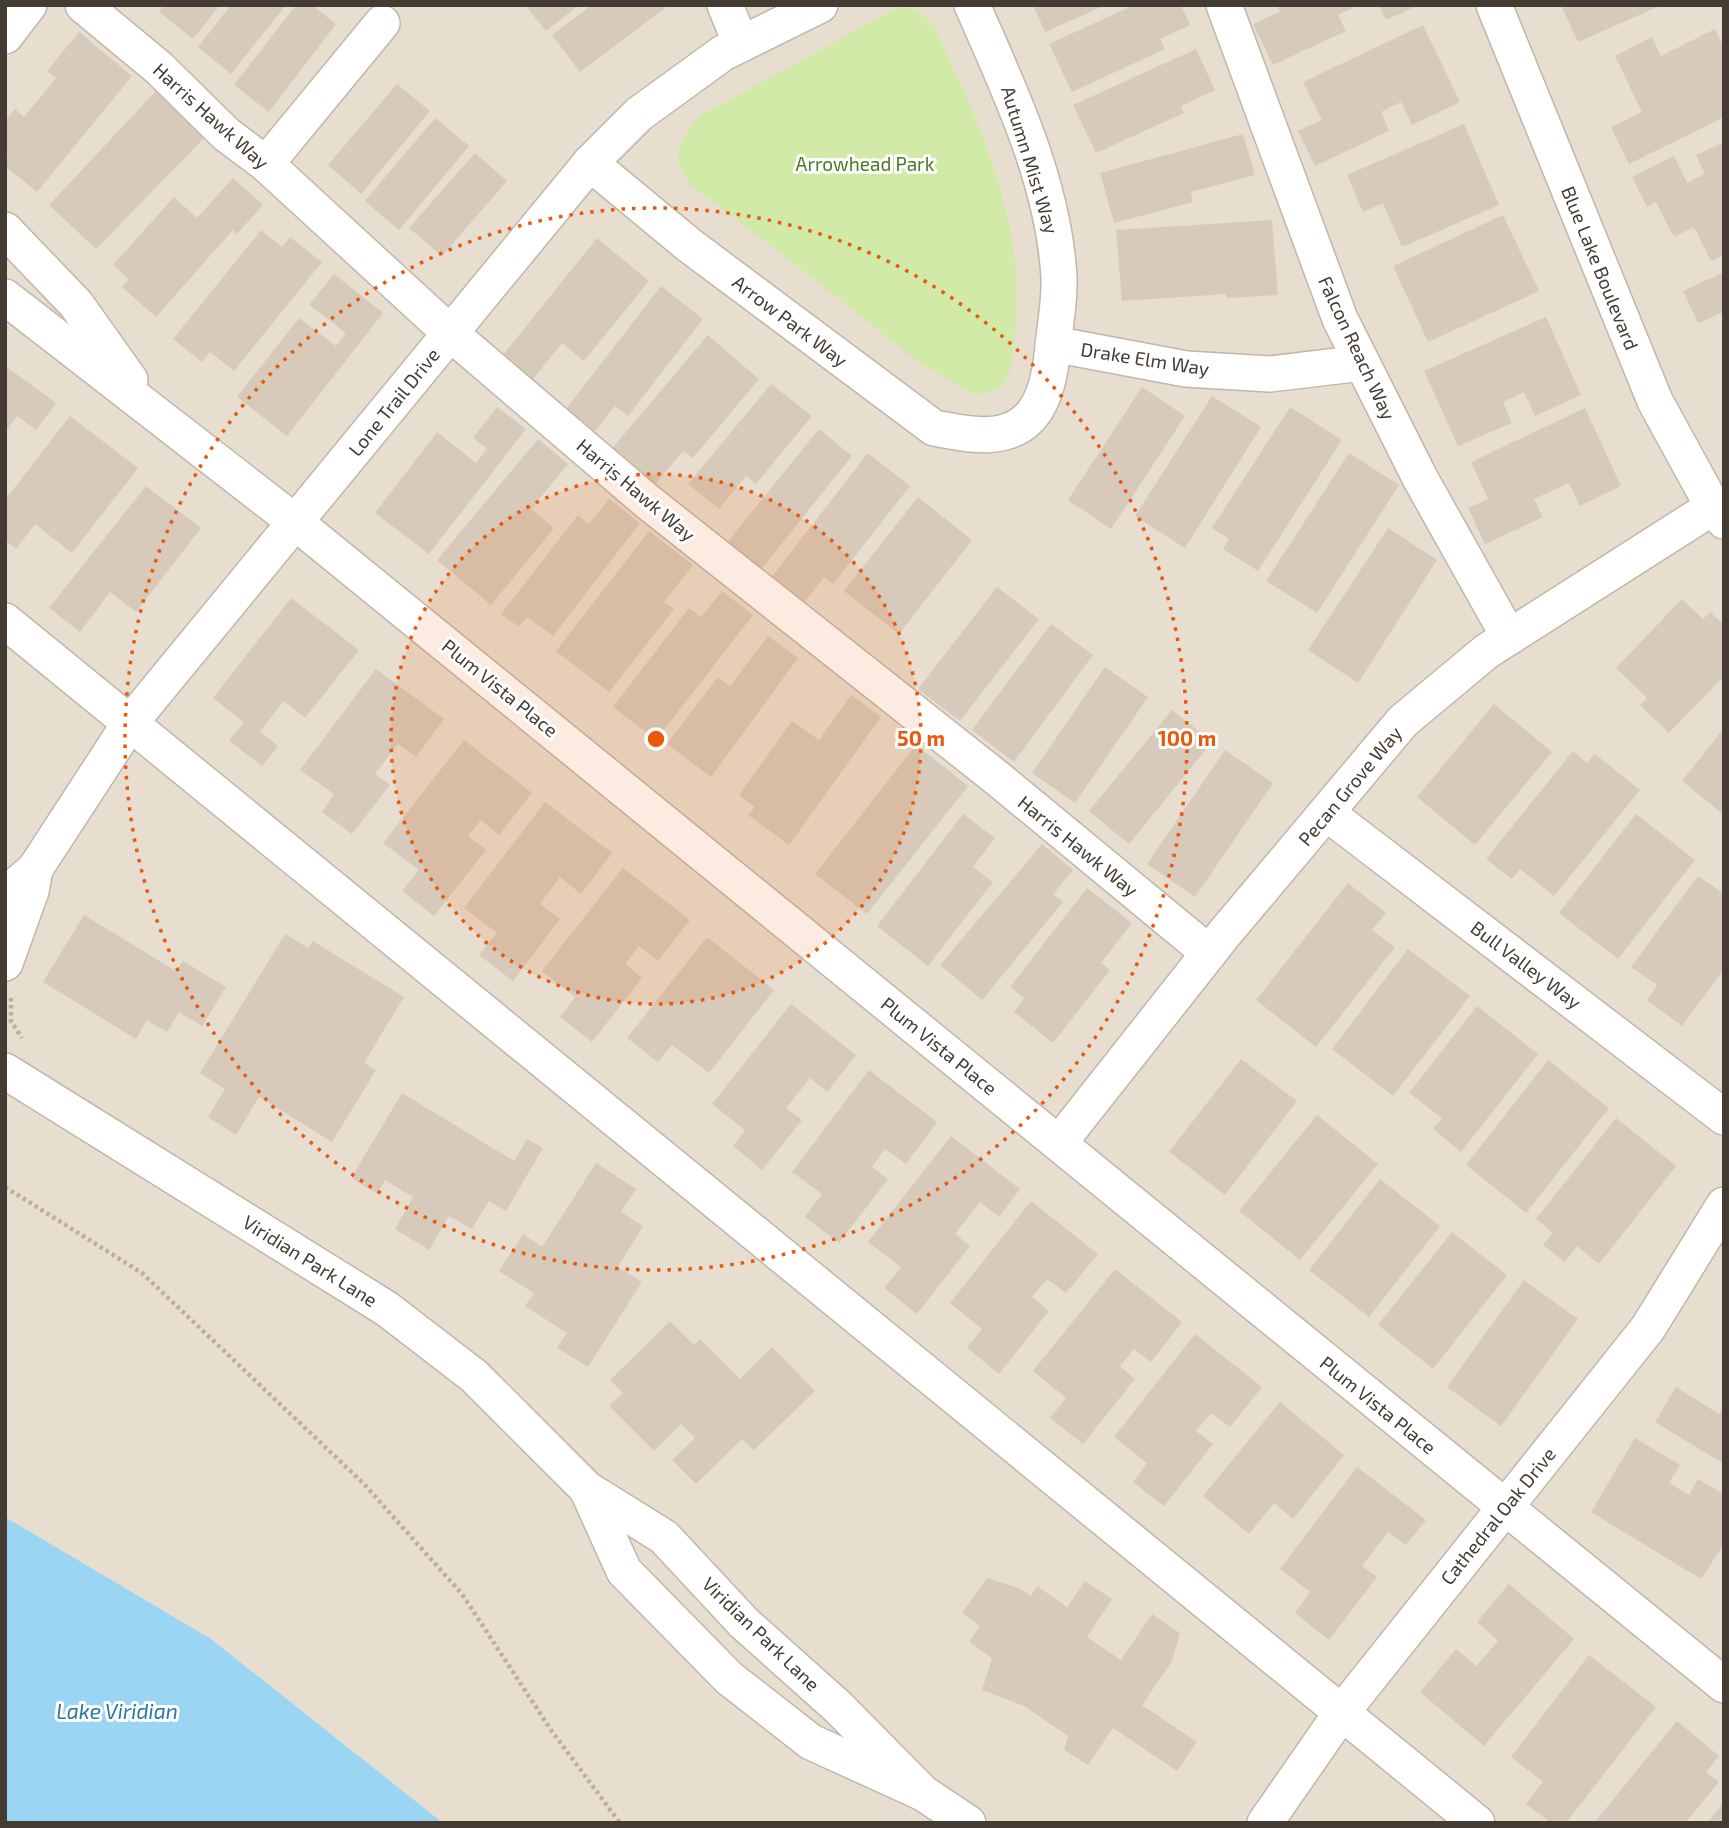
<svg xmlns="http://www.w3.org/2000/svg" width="1729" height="1828" font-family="'Exo 2',sans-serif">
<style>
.residential{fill:#e7ded0}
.green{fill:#d1eaa8}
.water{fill:#9ad6f4}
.building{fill:#d8caba}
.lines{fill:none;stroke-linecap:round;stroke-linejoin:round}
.minor-casing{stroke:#c1b6a8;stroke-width:38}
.path{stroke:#c1ae95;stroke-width:4.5;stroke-dasharray:3.5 3.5;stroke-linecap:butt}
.minor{stroke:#fff;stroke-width:35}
.ring{fill:none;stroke:#e8590c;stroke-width:3.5;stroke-dasharray:3.5 7}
.labels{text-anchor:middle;stroke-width:6;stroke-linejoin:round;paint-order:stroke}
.street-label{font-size:19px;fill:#443c33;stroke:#fff}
.park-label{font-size:19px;fill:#4a7923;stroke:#fff}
.water-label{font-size:21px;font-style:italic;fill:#2478a6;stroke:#fff}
.centre{fill:#e8590c;stroke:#fff;stroke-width:3.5}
.ring-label{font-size:21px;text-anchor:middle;font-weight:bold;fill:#e8590c;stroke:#fff;stroke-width:6;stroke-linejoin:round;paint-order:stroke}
</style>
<rect width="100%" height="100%" fill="#f3ece2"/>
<rect class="residential" x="5" y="5" width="1719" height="1818"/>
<path class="green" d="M900,6L915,10L933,24C980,124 1029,226 1014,340C1013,354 1013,375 1002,385C996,391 984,393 977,396L921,364L812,277L692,186C669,154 677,145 700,116Z"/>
<path class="water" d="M5,1517L211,1639L443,1823H5Z"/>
<g class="building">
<path d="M164,5H220L193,39L159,12Z"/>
<path d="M231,5H286L231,74L198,47Z"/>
<path d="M296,5H312L336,24L269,112L234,85Z"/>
<path d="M525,5H579L546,31Z"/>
<path d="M592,5H669L580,72L552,35Z"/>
<path d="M1033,5H1106L1045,32Z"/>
<path d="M1134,5H1181L1190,25L1160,39L1165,49L1072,92L1049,44Z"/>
<path d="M1277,5H1359L1338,15L1346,31L1273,65L1253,24L1280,12Z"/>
<path d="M1379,5H1419L1386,20Z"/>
<path d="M1561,5H1662L1578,42Z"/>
<path d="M1423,25L1460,102L1412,125L1401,102L1381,112L1389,131L1315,166L1298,131L1322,120L1303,82Z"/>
<path d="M1715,29L1724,47V117L1629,164L1611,127L1642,112L1615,56L1652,37L1661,56Z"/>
<path d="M79,32L132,76L37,192L5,166L8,156L5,153V121L15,109L24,117L56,78L47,71Z"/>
<path d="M1196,49L1215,90L1181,106L1184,113L1096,153L1073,105Z"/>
<path d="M397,84L430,111L361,194L328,165Z"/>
<path d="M156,91L205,137L96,249L49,205Z"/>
<path d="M435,118L469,146L399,230L365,201Z"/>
<path d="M1464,124L1499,205L1402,247L1383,203L1363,212L1347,175Z"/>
<path d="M1243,134L1255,175L1191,192L1193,202L1114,223L1100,173Z"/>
<path d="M1724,142V255L1711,261L1694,227L1674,237L1656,202L1647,207L1632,177L1674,156L1687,183L1705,174L1696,155Z"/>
<path d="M475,153L507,181L442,256L409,228Z"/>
<path d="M233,178L263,205L237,234L233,230L156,317L122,287L129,279L113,265L174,197L197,218Z"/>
<path d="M1503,215L1539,291L1428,342L1393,266Z"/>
<path d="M1272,220L1278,295L1226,298V294L1122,301L1116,230Z"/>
<path d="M261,230L282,247L290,237L322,262L234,371L210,352L202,362L173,339Z"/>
<path d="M597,238L649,281L584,361L562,343L529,384L499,360Z"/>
<path d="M1724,272V312L1698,323L1683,291Z"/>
<path d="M334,274L383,313L287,436L237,397L299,318L336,346L346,333L309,305Z"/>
<path d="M661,286L703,319L628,416L615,406L595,431L566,409Z"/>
<path d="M1546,317L1581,395L1535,416L1524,392L1503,402L1512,423L1458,446L1424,371Z"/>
<path d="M708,335L759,379L693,458L683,451L653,487L610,451Z"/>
<path d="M5,366L56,403L36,430L17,416L5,432Z"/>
<path d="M771,384L812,416L756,484L746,476L719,509L688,484Z"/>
<path d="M1142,387L1185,416L1111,529L1068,500Z"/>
<path d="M1212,396L1261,427L1185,548L1135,516Z"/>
<path d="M497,407L526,429L429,554L375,513L437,432L476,463L487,449L473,438Z"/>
<path d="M1290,407L1342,440L1258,571L1223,549L1229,539L1212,528Z"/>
<path d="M1585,408L1621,486L1580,506L1569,483L1534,499L1543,517L1485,544L1468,508L1488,499L1471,462Z"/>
<path d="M70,416L138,468L72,553L35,524L16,549L5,540V500Z"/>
<path d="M819,429L852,456L759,572L725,545Z"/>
<path d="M538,439L568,464L531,509L554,528L491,605L437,560Z"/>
<path d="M868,453L910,486L833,584L824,577L803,604L770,579Z"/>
<path d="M1349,453L1399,485L1317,613L1266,581Z"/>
<path d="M146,486L201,528L136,612L110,592L80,632L49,608Z"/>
<path d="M918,497L972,540L899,634L844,591Z"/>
<path d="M609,499L640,523L553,636L527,617L519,627L501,614L578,515L589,524Z"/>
<path d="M1388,528L1437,560L1358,683L1308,650Z"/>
<path d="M649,531L693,565L664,602L674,609L609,692L556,651Z"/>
<path d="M997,587L1039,619L960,721L918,689Z"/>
<path d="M722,591L753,615L656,740L613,707L689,608L701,617Z"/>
<path d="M291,598L359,650L305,718L284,701L260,731L278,746L262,766L229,741L244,722L213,698Z"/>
<path d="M1682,599L1703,619L1710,612L1724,625V676L1669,733L1640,705L1647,698L1616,668Z"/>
<path d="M1051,624L1093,655L1014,762L972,730Z"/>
<path d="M768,636L798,658L711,777L667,744L718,677L730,686Z"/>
<path d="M1105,667L1148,697L1075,803L1032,773Z"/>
<path d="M376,669L444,719L416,757L398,744L375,774L390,785L352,834L322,812L334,794L300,770Z"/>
<path d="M851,695L881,717L789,845L748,815L755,807L739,795L792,721L819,740Z"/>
<path d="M1494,704L1552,752L1475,845L1417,797Z"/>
<path d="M1172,710L1212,742L1129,844L1089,811Z"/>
<path d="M1724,728V815L1682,781Z"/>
<path d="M464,740L532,793L499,835L481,820L468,836L486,850L434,916L402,891L419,870L383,843Z"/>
<path d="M916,745L968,786L867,914L815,874Z"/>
<path d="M1225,750L1273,783L1195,897L1147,864Z"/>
<path d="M1573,751L1587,763L1595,754L1640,790L1554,896L1520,869L1512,879L1486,859Z"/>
<path d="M545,802L612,853L581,894L560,877L540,904L560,919L513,981L479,955L497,933L464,908Z"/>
<path d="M963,814L995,838L973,867L993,882L928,966L877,926Z"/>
<path d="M1636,814L1695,860L1618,959L1559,913Z"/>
<path d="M1042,844L1073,870L1053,894L1063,902L982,1000L940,965Z"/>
<path d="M623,868L690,920L658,961L639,946L625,964L642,978L592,1042L560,1017L575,997L542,971Z"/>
<path d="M1698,876L1724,894V969L1682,1026L1647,1000L1657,985L1631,967Z"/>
<path d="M1348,883L1386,913L1372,930L1395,947L1316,1047L1256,1000Z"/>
<path d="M1087,888L1132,923L1101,963L1110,970L1053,1043L1014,1012L1024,998L1010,987Z"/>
<path d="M84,915L176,971L183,961L226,987L202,1026L179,1012L167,1032L147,1020L136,1039L43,982Z"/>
<path d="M285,934L308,948L313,941L404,997L364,1063L376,1070L332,1142L259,1097L236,1135L208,1117L225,1089L200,1073Z"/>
<path d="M707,937L774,990L709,1073L672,1045L658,1062L627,1038Z"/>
<path d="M1408,949L1470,996L1393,1096L1332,1049Z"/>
<path d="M791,1004L856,1055L827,1092L810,1078L786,1108L802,1120L762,1170L733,1146L745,1130L712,1104Z"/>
<path d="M1477,1006L1538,1054L1461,1152L1433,1129L1442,1118L1409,1093Z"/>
<path d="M1241,1059L1297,1101L1225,1195L1169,1152Z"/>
<path d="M1548,1060L1609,1108L1526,1213L1466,1165Z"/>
<path d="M869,1070L937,1122L906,1164L885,1149L872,1167L888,1179L839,1243L805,1217L822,1194L792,1172Z"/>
<path d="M402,1093L514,1161L527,1139L543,1148L506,1211L489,1201L472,1229L449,1216L429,1250L395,1229L413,1197L385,1180L377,1194L351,1178Z"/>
<path d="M1317,1115L1378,1164L1300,1260L1239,1211Z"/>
<path d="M1616,1118L1676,1166L1599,1264L1577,1246L1565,1262L1543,1245L1553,1233L1536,1219Z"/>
<path d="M951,1136L1020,1189L999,1217L980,1202L955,1234L970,1246L917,1314L884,1288L901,1267L868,1242Z"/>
<path d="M596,1163L636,1189L621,1212L643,1226L618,1267L642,1282L588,1367L557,1348L567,1333L525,1306L534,1293L499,1271L523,1234L542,1247Z"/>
<path d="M1380,1179L1440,1226L1369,1317L1309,1270Z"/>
<path d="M1031,1201L1098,1254L1066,1293L1047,1279L1032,1297L1049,1311L999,1374L967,1348L982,1329L950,1303Z"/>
<path d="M1452,1232L1507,1275L1433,1369L1378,1325Z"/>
<path d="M1115,1269L1182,1322L1151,1362L1134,1349L1120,1366L1135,1379L1083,1444L1050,1418L1066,1398L1033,1371Z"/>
<path d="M1524,1280L1578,1319L1501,1426L1447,1387Z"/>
<path d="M670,1321L694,1345L700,1339L740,1379L772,1347L815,1391L754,1450L742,1439L696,1484L672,1460L695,1438L681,1424L654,1451L609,1406L623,1393L610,1380Z"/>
<path d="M1195,1334L1262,1387L1230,1427L1211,1413L1196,1431L1213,1444L1164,1506L1133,1482L1147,1463L1114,1437Z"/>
<path d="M1676,1387L1719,1414L1724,1407V1464L1655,1422Z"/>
<path d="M1280,1402L1344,1455L1293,1519L1274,1503L1249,1534L1203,1496Z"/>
<path d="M1635,1438L1680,1465L1669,1483L1689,1495L1698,1479L1724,1494V1544L1701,1579L1591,1512Z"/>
<path d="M1357,1467L1426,1520L1406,1545L1388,1532L1362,1566L1377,1577L1329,1640L1295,1613L1310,1592L1280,1569Z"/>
<path d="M987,1578L1021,1589L1031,1596L1037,1586L1067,1607L1085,1581L1112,1599L1087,1637L1121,1660L1152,1614L1180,1633L1172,1661L1142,1705L1197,1742L1177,1771L1113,1728L1088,1765L1064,1750L1068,1736L1024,1706L982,1690L992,1658L969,1642L980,1626L962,1613Z"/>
<path d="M1509,1584L1574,1639L1484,1746L1420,1692L1456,1649L1476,1666L1498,1641L1477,1622Z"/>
<path d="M1589,1655L1656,1707L1566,1823H1551L1526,1804L1543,1782L1511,1757Z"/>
<path d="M1677,1721L1719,1756L1706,1772L1719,1782L1685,1823H1594Z"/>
<path d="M1724,1802V1823H1707Z"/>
</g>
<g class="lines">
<defs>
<g id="minor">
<path d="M83,5L159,68L226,134L266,164L450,333L648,502L997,778L1209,953"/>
<path d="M725,5L741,44"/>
<path d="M1224,5L1340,319L1420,478L1509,637"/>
<path d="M1494,5L1655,401L1713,507L1724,521"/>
<path d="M5,36L29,5"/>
<path d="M590,163L689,245L934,428C956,432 986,439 1008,431C1043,420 1050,378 1053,347C1055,325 1060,300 1059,278C1054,183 1010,91 972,5"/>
<path d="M266,164L382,23"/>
<path d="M5,230L76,304L130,380"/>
<path d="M5,297L295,522L1724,1685"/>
<path d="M1053,344L1186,369L1270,374L1362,363"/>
<path d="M5,621L1477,1823"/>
<path d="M1328,814L1724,1117"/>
<path d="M5,895L35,869L130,723L590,163L639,114L723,53L820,5"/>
<path d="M5,963L31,891L35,869"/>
<path d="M5,1071L387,1309L474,1376L587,1489L664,1537L744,1623L838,1707L923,1793"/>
<path d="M1059,1143L1224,934L1403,721L1487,651L1713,507"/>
<path d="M587,1489L624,1571L729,1678L811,1742L923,1793L968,1823"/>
<path d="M1265,1823L1342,1712L1648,1328L1724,1205"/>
</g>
</defs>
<use href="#minor" class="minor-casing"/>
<g class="path">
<path d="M11,998V1021L22,1038"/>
<path d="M5,1187L142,1273L364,1484L462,1594L551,1730L620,1823"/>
</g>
<use href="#minor" class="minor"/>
</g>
<circle cx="656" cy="739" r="265" fill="#e8590c" fill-opacity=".12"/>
<g class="ring">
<circle cx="656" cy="739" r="265"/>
<circle cx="656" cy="739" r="531"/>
</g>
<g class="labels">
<g class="street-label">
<text transform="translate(211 116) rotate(42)" y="7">Harris Hawk Way</text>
<text transform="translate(1030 160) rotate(73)" y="7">Autumn Mist Way</text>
<text transform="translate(1600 268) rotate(68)" y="7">Blue Lake Boulevard</text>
<text transform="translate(790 321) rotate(37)" y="7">Arrow Park Way</text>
<text transform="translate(1357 348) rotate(65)" y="7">Falcon Reach Way</text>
<text transform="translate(1145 359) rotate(9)" y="7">Drake Elm Way</text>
<text transform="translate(394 402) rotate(-51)" y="7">Lone Trail Drive</text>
<text transform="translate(636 490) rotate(40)" y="7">Harris Hawk Way</text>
<text transform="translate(500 688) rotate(39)" y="7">Plum Vista Place</text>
<text transform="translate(1350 786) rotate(-50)" y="7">Pecan Grove Way</text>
<text transform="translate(1078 846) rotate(39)" y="7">Harris Hawk Way</text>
<text transform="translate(1526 965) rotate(37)" y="7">Bull Valley Way</text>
<text transform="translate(939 1046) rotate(39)" y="7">Plum Vista Place</text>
<text transform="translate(310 1261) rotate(32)" y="7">Viridian Park Lane</text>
<text transform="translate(1378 1405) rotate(39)" y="7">Plum Vista Place</text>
<text transform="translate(1498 1516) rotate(-51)" y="7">Cathedral Oak Drive</text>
<text transform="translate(761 1634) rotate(44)" y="7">Viridian Park Lane</text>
</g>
<g class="park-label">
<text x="865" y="171">Arrowhead Park</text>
</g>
<g class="water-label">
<text x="117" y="1719">Lake Viridian</text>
</g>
</g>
<circle cx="656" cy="739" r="10" class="centre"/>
<g class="ring-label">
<text x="921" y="746">50 m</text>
<text x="1187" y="746">100 m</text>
</g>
<rect width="1729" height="1828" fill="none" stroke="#443c33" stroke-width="14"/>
</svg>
